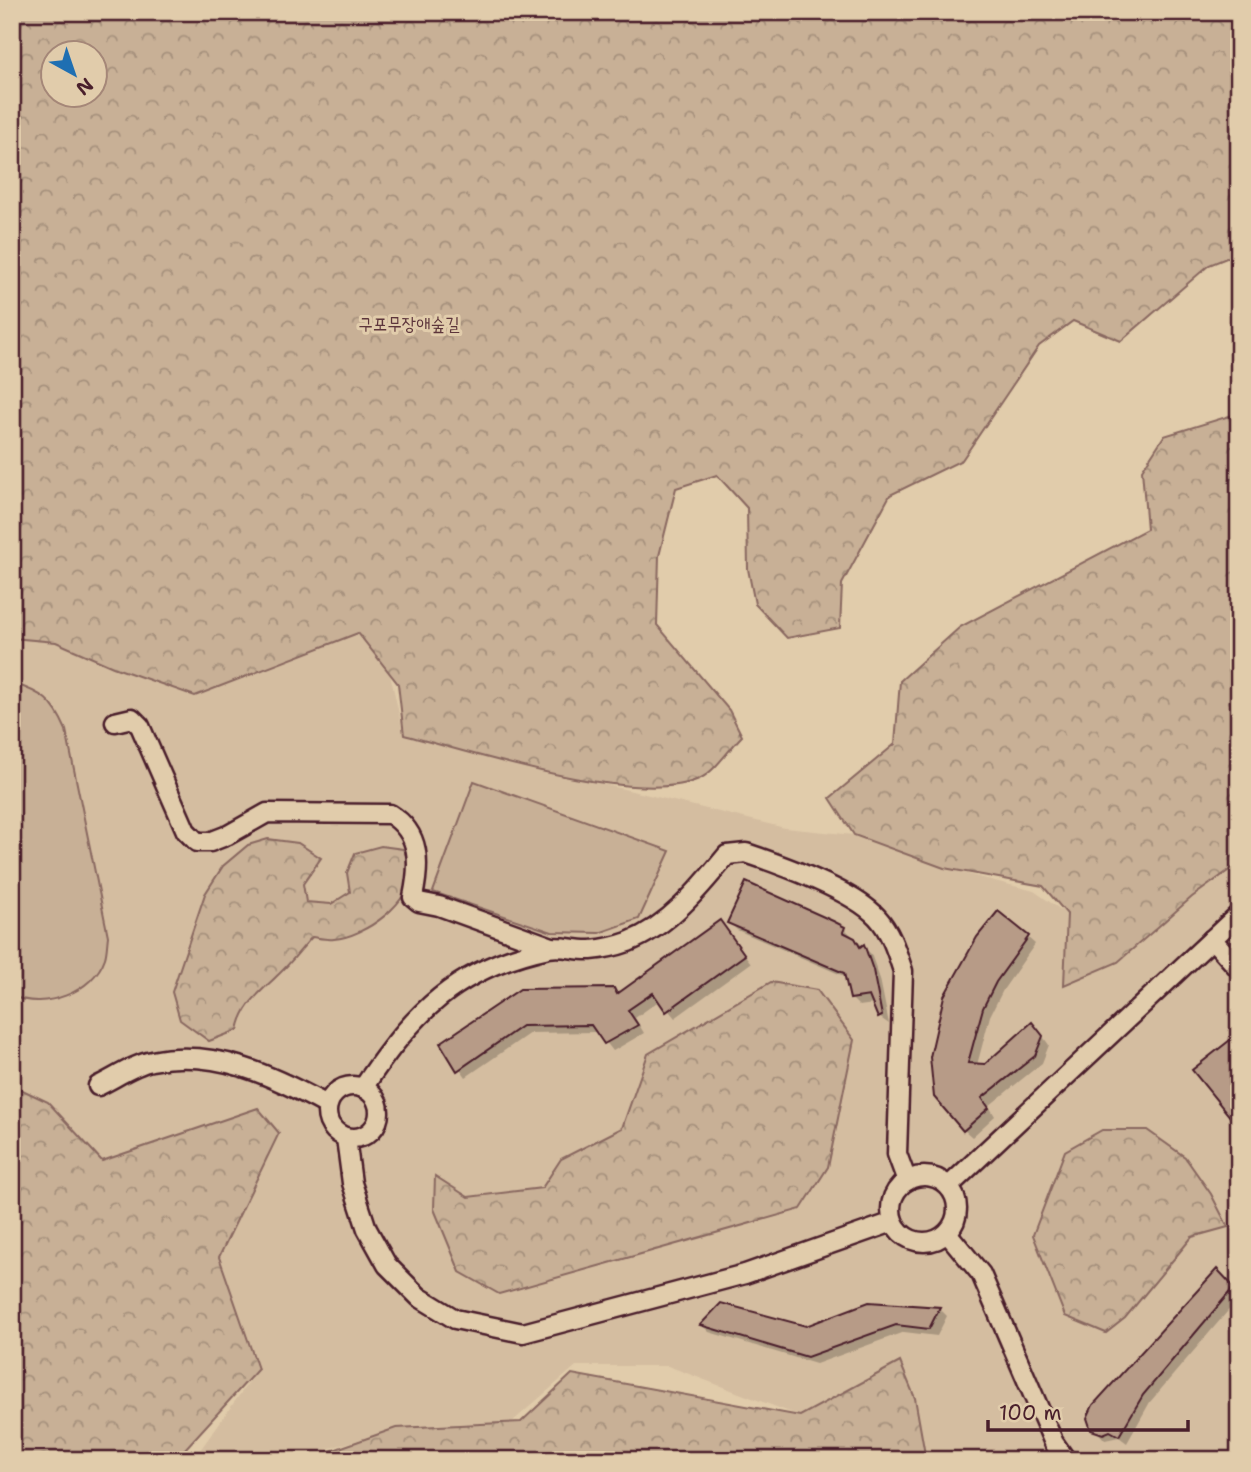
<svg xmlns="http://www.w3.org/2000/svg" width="1251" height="1472" font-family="'Shantell Sans','Poor Story',sans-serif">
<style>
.built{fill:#d4bda0}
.forest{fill:url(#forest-crowns);stroke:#896860;stroke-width:2;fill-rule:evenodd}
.garden{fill:#c8b096;stroke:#896860;stroke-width:2}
.shadow{fill:#0003}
.building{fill:#b79b87;stroke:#4a1f2b;stroke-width:2}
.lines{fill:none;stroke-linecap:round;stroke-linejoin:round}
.minor-casing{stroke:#4a1f2b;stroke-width:23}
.minor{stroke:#e1ccab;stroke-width:18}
.labels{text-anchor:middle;stroke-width:6;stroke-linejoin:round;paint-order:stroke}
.park-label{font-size:18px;fill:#5d353b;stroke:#e1ccab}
</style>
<defs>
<pattern id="forest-crowns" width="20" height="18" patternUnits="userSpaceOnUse" patternTransform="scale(1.75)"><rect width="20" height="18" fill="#c8b096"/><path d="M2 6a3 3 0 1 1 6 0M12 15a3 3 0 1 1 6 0" fill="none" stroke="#a48f7b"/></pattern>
</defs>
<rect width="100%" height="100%" fill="#e1ccab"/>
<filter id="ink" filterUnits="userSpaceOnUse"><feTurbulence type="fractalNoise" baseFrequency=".0143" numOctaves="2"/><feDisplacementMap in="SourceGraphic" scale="14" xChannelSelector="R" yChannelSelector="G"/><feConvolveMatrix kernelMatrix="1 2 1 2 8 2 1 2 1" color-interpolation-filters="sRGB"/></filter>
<g filter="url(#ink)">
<path class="built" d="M358,633L390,674L404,736L785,828L854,835L944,868L1034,891L1067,914L1065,985L1239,863V1460H926L915,1398L900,1363L800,1416L668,1366H576L512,1422L383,1433L288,1460H193L258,1369L219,1257L279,1133L258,1108L101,1161L48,1102L12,1085V638L55,642L113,667L195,696Z"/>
<g class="forest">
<path d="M12,12H1239V253L1209,265L1121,341L1073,321L1039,346L962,460L890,495L842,584L840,628L787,638L755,604L748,569L747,508L717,475L676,488L659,556L657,625L729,710L742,736C730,748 716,770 701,778C641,808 470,752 404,735L398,684L358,633L195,696L113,667L56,642L12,638ZM52,52H94V94H52Z"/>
<path d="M1239,413V863L1192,897L1118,962L1064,985L1067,914L1043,886L944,868L854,835L830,798L895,744L900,681L960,627L1147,529L1142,470L1164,436Z"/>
<path d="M268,839L298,843L321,858L303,884L306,902L331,904L350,892L347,873L355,853L381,846L403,849C405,854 411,863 411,869C414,902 364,937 334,939C327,940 319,938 312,937C301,949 291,963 279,974C261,992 243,1004 238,1030L209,1041L180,1020L172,992L205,894L223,866L248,845Z"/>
<path d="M771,982L817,990L854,1040L828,1167L801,1209L499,1294L460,1272L434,1209L435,1176L468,1197L542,1188L561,1159L622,1128L648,1054Z"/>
<path d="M12,1085L48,1102L102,1161L258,1108L279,1133L219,1257L258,1369L175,1460H12Z"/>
<path d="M1102,1130H1147L1185,1157L1211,1194L1228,1227L1192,1237L1125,1318L1106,1333L1065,1316L1033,1235L1065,1151Z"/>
<path d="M900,1362L915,1398L926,1460H305L396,1428L521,1422L572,1374L800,1416Z"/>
</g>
<g class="garden">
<path d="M12,683C43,693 53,700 66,730L108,936C107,943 107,952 105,958C93,993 44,1010 12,996Z"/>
<path d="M474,781L670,851L639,919L599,933L552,932L433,892Z"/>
</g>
<g class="shadow">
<path d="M729,922L844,928L871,954L880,979L889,1024L879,1017L874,1004L859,1006L852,999L846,977L737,930Z"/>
<path d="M720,923L751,963L675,1018L660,1000L635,1018L644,1033L613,1051L598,1032L530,1033L466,1077L442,1043L613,990L618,995Z"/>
<path d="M1027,937L1035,944L1003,990L990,1016L977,1065L986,1066L1039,1031L1049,1045L1042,1063L989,1106L995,1116L972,1137L964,1130L932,1057Z"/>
<path d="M1217,1272L1239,1294V1298L1150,1402L1127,1443L1119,1437L1105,1440L1089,1423V1412Z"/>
<path d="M939,1308L947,1316L937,1336L904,1332L816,1364L709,1332L702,1325L806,1328Z"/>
</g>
<g class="building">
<path d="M746,882L833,921L845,927L843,932L855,938L860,947L864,944L873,970L882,1016L878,1018L869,996L850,999L844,973L727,923Z"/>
<path d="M998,911L1029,936L996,982L983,1008L968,1063L985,1064L1032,1022L1043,1036L1035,1056L982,1098L989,1108L963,1131L934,1097L930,1057L944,996L977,937Z"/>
<path d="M720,920L745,955L666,1012L653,993L628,1010L638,1025L604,1044L591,1025L522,1026L457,1071L440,1043L520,989L614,988L617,994Z"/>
<path d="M1239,1033V1128L1192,1070Z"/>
<path d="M1217,1269L1234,1287L1143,1395L1119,1436L1110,1431L1103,1434L1091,1430L1087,1418L1093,1405Z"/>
<path d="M869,1302L940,1307L929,1329L896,1325L807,1357L700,1325L721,1303L806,1326Z"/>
</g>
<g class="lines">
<defs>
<g id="minor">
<path d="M115,722L132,718L140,726L186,831L197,842H210L228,835L267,813L390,814C421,833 420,864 413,897L419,902L439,906L552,947"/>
<path d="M1212,939L1239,969"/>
<circle cx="353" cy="1112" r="26"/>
<path d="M98,1086C115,1078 135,1064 152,1061C216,1048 273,1076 327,1105"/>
<path d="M363,1088C412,1013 458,967 549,948C562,945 577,951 591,950C602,949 617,946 628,942C669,926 700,888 727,855L746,853C782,865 853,891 877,917C891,932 897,953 903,971L897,1154L907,1181"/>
<path d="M346,1138L352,1183L367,1229L387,1265L419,1297L455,1319L523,1333L745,1274L893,1222"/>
<circle cx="924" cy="1209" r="33"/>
<path d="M949,1186L1239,914"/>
<path d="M948,1234L981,1274L1054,1443L1066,1460"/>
</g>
</defs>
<use href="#minor" class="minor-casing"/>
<use href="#minor" class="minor"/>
</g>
</g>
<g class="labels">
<g class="park-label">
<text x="409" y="330">구포무장애숲길</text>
</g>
</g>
<rect width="1251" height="1472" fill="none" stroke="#e1ccab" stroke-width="42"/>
<rect x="21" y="21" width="1209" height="1430" fill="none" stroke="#4a1f2b" stroke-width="2.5" filter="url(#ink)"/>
<g transform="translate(74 74) rotate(140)"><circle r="33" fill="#e1ccab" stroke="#a58778" stroke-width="2"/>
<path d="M0-5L12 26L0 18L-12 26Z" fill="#1f6fb2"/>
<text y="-10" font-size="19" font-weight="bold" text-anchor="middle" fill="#4a1f2b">N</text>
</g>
<path d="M988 1420v10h200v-10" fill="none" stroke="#4a1f2b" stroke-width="3.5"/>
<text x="999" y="1420" font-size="21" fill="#4a1f2b" stroke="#e1ccab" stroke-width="5" paint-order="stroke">100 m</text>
</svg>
